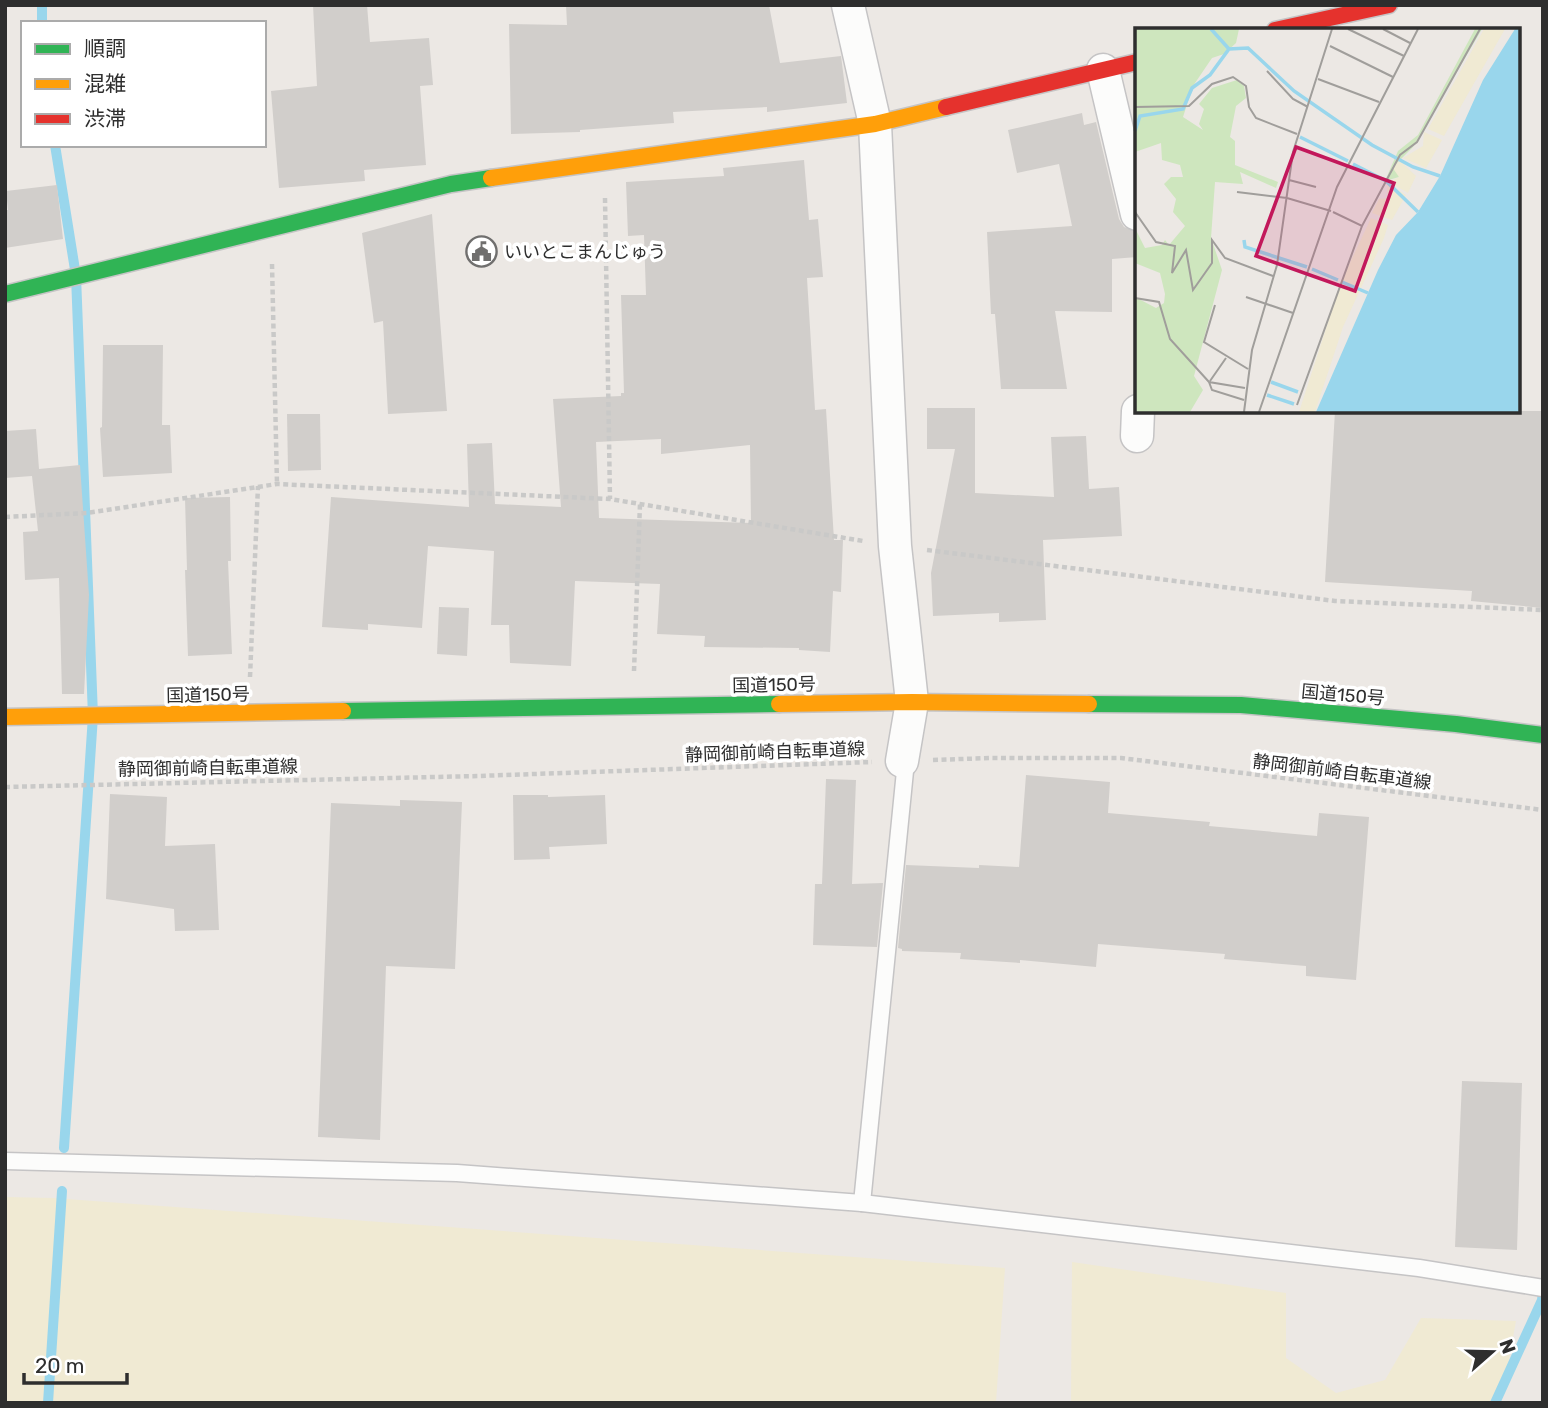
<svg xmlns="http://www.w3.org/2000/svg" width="1548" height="1408" font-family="Rubik,'Noto Sans JP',sans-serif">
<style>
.sand{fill:#f0ead3}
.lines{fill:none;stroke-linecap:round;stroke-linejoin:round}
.stream{stroke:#99d6ec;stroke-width:10}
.building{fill:#d1cecb;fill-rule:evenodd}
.lane-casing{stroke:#c5c4c5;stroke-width:19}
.street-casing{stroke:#c5c4c5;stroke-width:35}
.fast-casing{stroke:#c5c4c5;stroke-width:19}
.slow-casing{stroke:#c5c4c5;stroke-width:19}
.jam-casing{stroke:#c5c4c5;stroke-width:19}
.path{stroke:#c9c9c8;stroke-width:4.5;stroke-dasharray:5 3.5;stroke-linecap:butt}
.lane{stroke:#fcfcfb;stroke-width:16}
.street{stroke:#fcfcfb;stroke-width:32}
.fast{stroke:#30b455;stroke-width:16}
.slow{stroke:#ff9f0a;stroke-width:16}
.jam{stroke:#e5322d;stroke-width:16}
.labels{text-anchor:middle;stroke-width:7;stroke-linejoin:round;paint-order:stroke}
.poi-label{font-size:18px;fill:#2e2e2e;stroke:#fff;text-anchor:start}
.street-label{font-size:18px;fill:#2e2e2e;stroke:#fff}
.inset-river{fill:none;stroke:#99d6ec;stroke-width:3.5}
.inset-road{fill:none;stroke:#a09e9b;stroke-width:2}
.view{fill:#c2185b;fill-opacity:0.15;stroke:#c2185b;stroke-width:3.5}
.inset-edge{fill:none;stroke:#2e2e2e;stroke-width:3.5}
</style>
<rect width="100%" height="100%" fill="#ece8e4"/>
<g class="sand">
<path d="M5,1197L53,1198L1005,1268L996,1403H5Z"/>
<path d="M1072,1262L1286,1293V1358L1336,1393L1385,1380L1421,1318L1516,1321L1501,1403H1071Z"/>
</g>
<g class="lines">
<g class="stream">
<path d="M42,23V5"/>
<path d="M55,145L76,276L93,716L64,1148"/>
<path d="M48,1403L62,1191"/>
<path d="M1495,1403L1542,1300L1543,1291"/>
</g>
</g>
<g class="building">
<path d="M313,5H367L370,42L429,38L433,85L420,86L426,165L364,170L365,181L279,188L271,91L317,86Z"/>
<path d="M566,5H769L780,63L841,56L847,103L767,112V107L673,112L674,123L580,130V132L511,134L509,24L567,25Z"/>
<path d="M1082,113L1084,125L1096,122L1119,219L1124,227L1137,232V257L1112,259V312L1055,311L1067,389H1001L995,314H991L987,232L1072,226L1059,164L1017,173L1008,130Z"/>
<path d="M804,160L809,220L818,219L823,277L807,278L815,410L826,409L834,540H843L841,592L833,591L830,652L799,650V648L704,647L705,636L657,634L660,584L575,581L571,666L510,663L509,625H491L494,551L428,546L422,628L368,624V630L322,627L331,497L469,507L467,444L492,443L495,504L561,507L553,399L621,396V393H624L621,295H646L644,235L628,236L626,182L724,176L723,168ZM661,439V454L750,445L751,523L599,518L596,442Z"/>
<path d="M57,185L63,239L5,248V210H8L6,191Z"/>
<path d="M432,214L447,411L388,414L383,321L374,323L362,233Z"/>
<path d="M103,345H163L162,425H170L172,473L103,477L100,428L102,427Z"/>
<path d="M927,408H975V493L1054,497L1051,437L1086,436L1089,489L1119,487L1122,536L1043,540L1046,620L999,622V613L933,616L931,573L955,449H927Z"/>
<path d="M1335,411H1543V608L1471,601L1472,591L1325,582Z"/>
<path d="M287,414H320L321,470L288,471Z"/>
<path d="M36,429L39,469L80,465L89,595L84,694H62L59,578L25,580L23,532L38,531L32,476L5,478V431Z"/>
<path d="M230,497L231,561H228L232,654L188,656L185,570H187L185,498Z"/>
<path d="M439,607L469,608L467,656L437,654Z"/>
<path d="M1026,775L1110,782L1108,813L1210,822L1209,826L1317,836L1319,813L1369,817L1356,980L1306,976V966L1224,959L1225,954L1098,944L1096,967L1020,960V963L960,959L961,953L902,951V949L898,948L906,865L979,868V865L1019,867Z"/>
<path d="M826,779L856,780L852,884L883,883L877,947L813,945L815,884H822Z"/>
<path d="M110,794L167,797L165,846L215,844L219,930L175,931L174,909L106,899Z"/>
<path d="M513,795H548V797L605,795L607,844L549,847L550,859L514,860Z"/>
<path d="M400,800L462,802L455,969L386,966L380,1140L318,1137L331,803L400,806Z"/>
<path d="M1462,1081L1522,1083L1517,1250L1455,1247Z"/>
</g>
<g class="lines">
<defs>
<g id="lane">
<path d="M906,761L862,1203L1419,1268L1543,1288"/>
<path d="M5,1161L457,1173L862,1203"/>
</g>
<g id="street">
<path d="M848,5L875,124L895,546L912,702L902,761"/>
<path d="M1103,70L1137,214"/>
<path d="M1137,436L1138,411"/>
</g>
<g id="fast">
<path d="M5,294L451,184L491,178"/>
<path d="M1089,704L1241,705L1456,724L1543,735"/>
<path d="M343,711L779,704"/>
</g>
<g id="slow">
<path d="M491,178L875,124L946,107"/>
<path d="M779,704L912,702L1089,704"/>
<path d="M5,717L343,711"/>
</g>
<g id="jam">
<path d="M1275,30L1389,5"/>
<path d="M946,107L1137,62"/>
</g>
</defs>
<use href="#lane" class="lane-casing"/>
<use href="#street" class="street-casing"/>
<use href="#fast" class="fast-casing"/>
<use href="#slow" class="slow-casing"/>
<use href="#jam" class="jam-casing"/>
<g class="path">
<path d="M605,198L610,499"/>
<path d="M272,264L277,484"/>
<path d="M5,517L87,513L277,484L610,499L863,541"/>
<path d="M927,550L1335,601L1543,610"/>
<path d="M634,671L640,504"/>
<path d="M250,677L258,486"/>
<path d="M933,760L991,758H1121L1543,810"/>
<path d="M5,787L478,776L872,762"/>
</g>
<use href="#lane" class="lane"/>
<use href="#street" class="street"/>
<use href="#fast" class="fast"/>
<use href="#slow" class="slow"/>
<use href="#jam" class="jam"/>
</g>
<defs>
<symbol id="civic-ring" viewBox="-11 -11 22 22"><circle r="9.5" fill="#fff" stroke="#706f6e" stroke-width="1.5"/><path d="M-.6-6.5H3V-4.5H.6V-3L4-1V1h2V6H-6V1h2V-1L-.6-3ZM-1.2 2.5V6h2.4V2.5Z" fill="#706f6e"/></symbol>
</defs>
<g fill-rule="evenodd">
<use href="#civic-ring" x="464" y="234" width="35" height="35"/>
</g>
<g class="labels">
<g class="poi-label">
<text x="504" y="258">いいとこまんじゅう</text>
</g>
<g class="street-label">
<text transform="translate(774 685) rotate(-1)" y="6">国道150号</text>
<text transform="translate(208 695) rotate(-1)" y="6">国道150号</text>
<text transform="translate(1343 695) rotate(5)" y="6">国道150号</text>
<text transform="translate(775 752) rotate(-2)" y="6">静岡御前崎自転車道線</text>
<text transform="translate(208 768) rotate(-1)" y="6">静岡御前崎自転車道線</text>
<text transform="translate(1342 772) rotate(7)" y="6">静岡御前崎自転車道線</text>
</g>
</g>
<g transform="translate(1135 28)">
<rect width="385" height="385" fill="#ece8e4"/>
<path d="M0,1H104L101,15L89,26L77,30L58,58L48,89L68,102L64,96L69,81L64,76L77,60L102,52L109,58L111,70L101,78L95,109L100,113V137L143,154L141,160L105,144L108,156L80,154L76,210L87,242L59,348L68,362L55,384H0V269L21,280L29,275L30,266L25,245L0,235V200L10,220L27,217L30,212L34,217L50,198L38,184L41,171L29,156L36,149H48L45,137L27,132L26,115L0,124ZM340,1H347L278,119L261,136L264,149L250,153L263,123L283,107Z" fill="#cee6be"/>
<path d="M349,1H370L309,108L293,101ZM289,104L307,112L291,140L268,130L288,118ZM265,133L281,148L273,165L254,154L264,149L257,139ZM252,155L271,167L257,192L237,185L244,171L253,170ZM236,190L253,197L249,210L208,299L180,384H164L206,254Z" fill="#f0ead3"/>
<path d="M380,1H385V384H181L243,242L261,207L283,184L305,148L348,52Z" fill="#99d6ec"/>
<path class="inset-river" d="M76,1L94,21M0,103L5,88L48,81L57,60L75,47L94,21L113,20L159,63L237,117L278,139L305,148M165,109L213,133M218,136L251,153L283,184M109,212L110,219L172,239M177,241L203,252M207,254L233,265M136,354L163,364M132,367L159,376"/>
<path class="inset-road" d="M213,1L269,28M248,1L275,15M195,18L258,49M132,43L158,71L173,79M183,51L244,74M0,79L54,78L77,56L98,49L111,58L114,79L121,90L162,106M154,152L181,159M102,164L152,170L196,183M0,184L21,214L40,218L37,245L51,222L58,262L77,235V212L90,230L138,248M198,184L227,198L265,127L282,114L345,1M111,269L158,285M0,270L24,274L35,311L74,354L110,360M80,277L69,314L113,341M75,353L91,330M74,354L77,362L109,372M162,377L227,198M109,384L117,322L142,237L158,124L197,1M124,384L202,159L283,1"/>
<path class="view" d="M161,119L259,155L220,263L121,228Z"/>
<rect width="385" height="385" class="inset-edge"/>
</g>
<rect width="1548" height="1408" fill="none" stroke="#2e2e2e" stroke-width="14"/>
<rect x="21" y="21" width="245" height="126" fill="#ffffff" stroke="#ababab" stroke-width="2"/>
<rect x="35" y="44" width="35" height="10" fill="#30b455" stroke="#ababab" stroke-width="2"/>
<text x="84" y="56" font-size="21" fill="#2e2e2e">順調</text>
<rect x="35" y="79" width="35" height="10" fill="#ff9f0a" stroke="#ababab" stroke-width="2"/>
<text x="84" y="91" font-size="21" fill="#2e2e2e">混雑</text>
<rect x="35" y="114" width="35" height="10" fill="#e5322d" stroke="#ababab" stroke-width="2"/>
<text x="84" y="126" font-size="21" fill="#2e2e2e">渋滞</text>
<g transform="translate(1492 1352) rotate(70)" stroke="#ffffff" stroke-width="5" paint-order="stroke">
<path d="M0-5L12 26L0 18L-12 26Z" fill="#2e2e2e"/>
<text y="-10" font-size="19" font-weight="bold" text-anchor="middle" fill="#2e2e2e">N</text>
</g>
<path d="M24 1373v10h103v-10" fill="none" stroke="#2e2e2e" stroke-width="3.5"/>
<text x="35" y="1373" font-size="21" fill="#2e2e2e" stroke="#ffffff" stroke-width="5" paint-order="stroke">20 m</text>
</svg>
